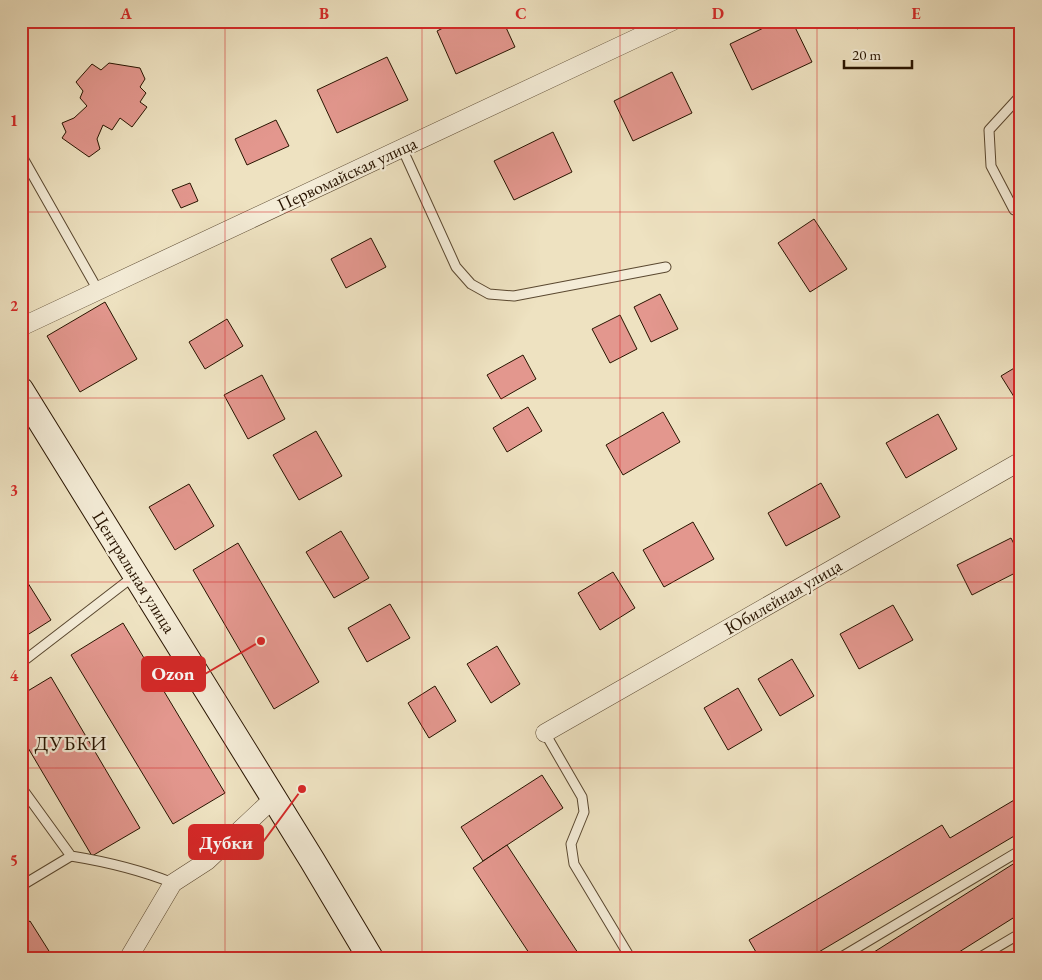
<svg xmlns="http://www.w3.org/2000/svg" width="1042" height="980" font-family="'EB Garamond',serif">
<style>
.building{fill:#e3978e;stroke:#281400}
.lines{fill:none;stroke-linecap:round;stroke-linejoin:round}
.service-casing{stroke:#5a4830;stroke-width:11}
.minor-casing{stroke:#5a4830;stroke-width:19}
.secondary-casing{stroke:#281400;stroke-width:27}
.service{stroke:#f4ecd7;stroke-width:9}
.minor{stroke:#f4ecd7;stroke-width:18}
.secondary{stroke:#f4ecd7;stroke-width:25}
.grid{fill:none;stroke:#d62828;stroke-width:1;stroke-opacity:0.55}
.labels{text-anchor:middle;stroke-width:4.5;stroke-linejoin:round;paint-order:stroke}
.street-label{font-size:18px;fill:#281400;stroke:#f4ecd7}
.quarter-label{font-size:20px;letter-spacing:1px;fill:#281400;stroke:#f4ecd7}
.leader{fill:none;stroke:#d62828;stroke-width:2}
.callout-dot{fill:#d62828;stroke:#f4ecd7;stroke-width:2}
.callout{fill:#d62828;stroke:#d62828;stroke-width:2}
.callout-label{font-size:19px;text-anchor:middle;font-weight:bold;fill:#fff}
.neatline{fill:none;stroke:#d62828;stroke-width:2}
.grid-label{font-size:16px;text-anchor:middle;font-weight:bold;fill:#d62828}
</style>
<rect width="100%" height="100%" fill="#eee2c1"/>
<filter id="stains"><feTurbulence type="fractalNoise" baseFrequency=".004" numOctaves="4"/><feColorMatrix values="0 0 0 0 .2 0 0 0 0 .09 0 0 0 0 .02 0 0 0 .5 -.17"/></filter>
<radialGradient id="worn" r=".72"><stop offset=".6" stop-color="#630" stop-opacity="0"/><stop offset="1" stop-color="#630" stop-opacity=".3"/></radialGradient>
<g class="building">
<path d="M457,21H503L515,47L456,74L437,31Z"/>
<path d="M778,21H792L812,62L752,90L730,44Z"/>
<path d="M854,21H874L857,29Z"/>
<path d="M387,57L408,100L337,133L317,90Z"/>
<path d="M109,63L140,68L145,79L140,87L146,93L140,102L147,107L132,127L120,118L112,130L103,125L97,139L100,149L89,157L62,138L66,132L62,123L74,118L87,106L80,98L83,91L76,82L92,64L101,70Z"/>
<path d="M672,72L692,113L633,141L614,101Z"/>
<path d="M276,120L289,146L247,165L235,139Z"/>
<path d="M553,132L572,172L514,200L494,161Z"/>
<path d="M190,183L198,201L181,208L172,190Z"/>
<path d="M814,219L847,269L810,292L778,243Z"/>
<path d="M371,238L386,267L346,288L331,259Z"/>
<path d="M660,294L678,329L651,342L634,307Z"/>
<path d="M105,302L137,359L80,392L47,336Z"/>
<path d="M620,315L637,349L610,363L592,329Z"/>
<path d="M227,319L243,346L205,369L189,342Z"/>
<path d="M523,355L536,379L501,399L487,375Z"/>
<path d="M1021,364V408L1001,376Z"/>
<path d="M262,375L285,419L248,439L224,395Z"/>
<path d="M528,407L542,431L507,452L493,428Z"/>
<path d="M663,412L680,442L623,475L606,445Z"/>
<path d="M938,414L957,449L906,478L886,443Z"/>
<path d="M316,431L342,476L299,500L273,455Z"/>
<path d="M821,483L840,517L786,546L768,513Z"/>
<path d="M189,484L214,526L175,550L149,507Z"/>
<path d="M693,522L714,559L664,587L643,550Z"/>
<path d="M341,531L369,578L334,598L306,552Z"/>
<path d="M1011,538L1021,558V570L972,595L957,565Z"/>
<path d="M238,543L319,682L274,709L193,570Z"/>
<path d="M21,572L51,620L21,639Z"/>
<path d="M613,572L635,608L600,630L578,593Z"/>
<path d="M390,604L410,638L367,662L348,628Z"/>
<path d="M893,605L913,640L859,669L840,634Z"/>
<path d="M123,623L225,793L173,824L71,655Z"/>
<path d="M497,646L520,684L491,703L467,664Z"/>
<path d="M792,659L814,696L780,716L758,679Z"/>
<path d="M51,677L140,828L92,856L21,736V695Z"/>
<path d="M435,686L456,721L429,738L408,703Z"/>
<path d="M738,688L762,730L728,750L704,708Z"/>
<path d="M542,775L563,808L483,861L461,827Z"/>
<path d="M1021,796V832L807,959H760L749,940L942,825L950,838Z"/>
<path d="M507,845L582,959H533L473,868Z"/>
<path d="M1021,859V913L948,959H863Z"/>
<path d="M30,921L54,959H21V926Z"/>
</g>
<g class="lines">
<defs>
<g id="service">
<path d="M1021,95L989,130L991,166L1014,210L1021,211"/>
<path d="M402,148L456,267L471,284L489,294L514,296L666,267"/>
<path d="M23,158L99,292"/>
<path d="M21,663L134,576"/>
<path d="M545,733L582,797L584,812L571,844L574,864L631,959"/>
<path d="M21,787L71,856C108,862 138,869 173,883"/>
<path d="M21,886L71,856"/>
<path d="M838,959L1021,850"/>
<path d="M977,959L1021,933"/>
</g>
<g id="minor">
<path d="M21,327L673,21"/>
<path d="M545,733L1021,461"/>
<path d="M128,959L173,883L207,861L273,799"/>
</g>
<path id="secondary" d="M21,390L312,860L371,959"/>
</defs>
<use href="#service" class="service-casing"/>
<use href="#minor" class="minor-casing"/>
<use href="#secondary" class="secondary-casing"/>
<use href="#service" class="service"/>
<use href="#minor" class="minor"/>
<use href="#secondary" class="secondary"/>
</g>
<path class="grid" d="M225,21V959M422,21V959M620,21V959M817,21V959M21,212H1021M21,398H1021M21,582H1021M21,768H1021"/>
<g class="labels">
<g class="street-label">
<text transform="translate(347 174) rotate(-25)" y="6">Первомайская улица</text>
<text transform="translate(134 572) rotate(58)" y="6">Центральная улица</text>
<text transform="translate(783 597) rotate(-30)" y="6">Юбилейная улица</text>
</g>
<g class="quarter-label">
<text x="71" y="750">ДУБКИ</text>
</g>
</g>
<path class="leader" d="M261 641L205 674M302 789L263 842"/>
<g class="callout-dot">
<circle cx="261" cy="641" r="5"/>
<circle cx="302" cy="789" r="5"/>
</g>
<g class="callout">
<rect x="142" y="657" width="63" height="34" rx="5"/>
<rect x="189" y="825" width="74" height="34" rx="5"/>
</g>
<g class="callout-label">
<text x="173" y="680">Ozon</text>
<text x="226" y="849">Дубки</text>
</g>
<rect width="1042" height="980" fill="none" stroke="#eee2c1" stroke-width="55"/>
<path d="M844 60v8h68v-8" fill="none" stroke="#281400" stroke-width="2.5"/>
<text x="852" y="60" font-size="15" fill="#281400" stroke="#f4ecd7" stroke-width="4" paint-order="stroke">20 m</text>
<rect x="28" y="28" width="986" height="924" class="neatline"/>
<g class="grid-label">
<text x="126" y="19">A</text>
<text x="324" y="19">B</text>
<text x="521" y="19">C</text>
<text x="718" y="19">D</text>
<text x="916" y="19">E</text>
<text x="14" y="126">1</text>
<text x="14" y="311">2</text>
<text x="14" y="496">3</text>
<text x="14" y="681">4</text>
<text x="14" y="866">5</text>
</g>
<rect width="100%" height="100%" filter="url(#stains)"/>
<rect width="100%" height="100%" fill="url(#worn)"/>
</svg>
